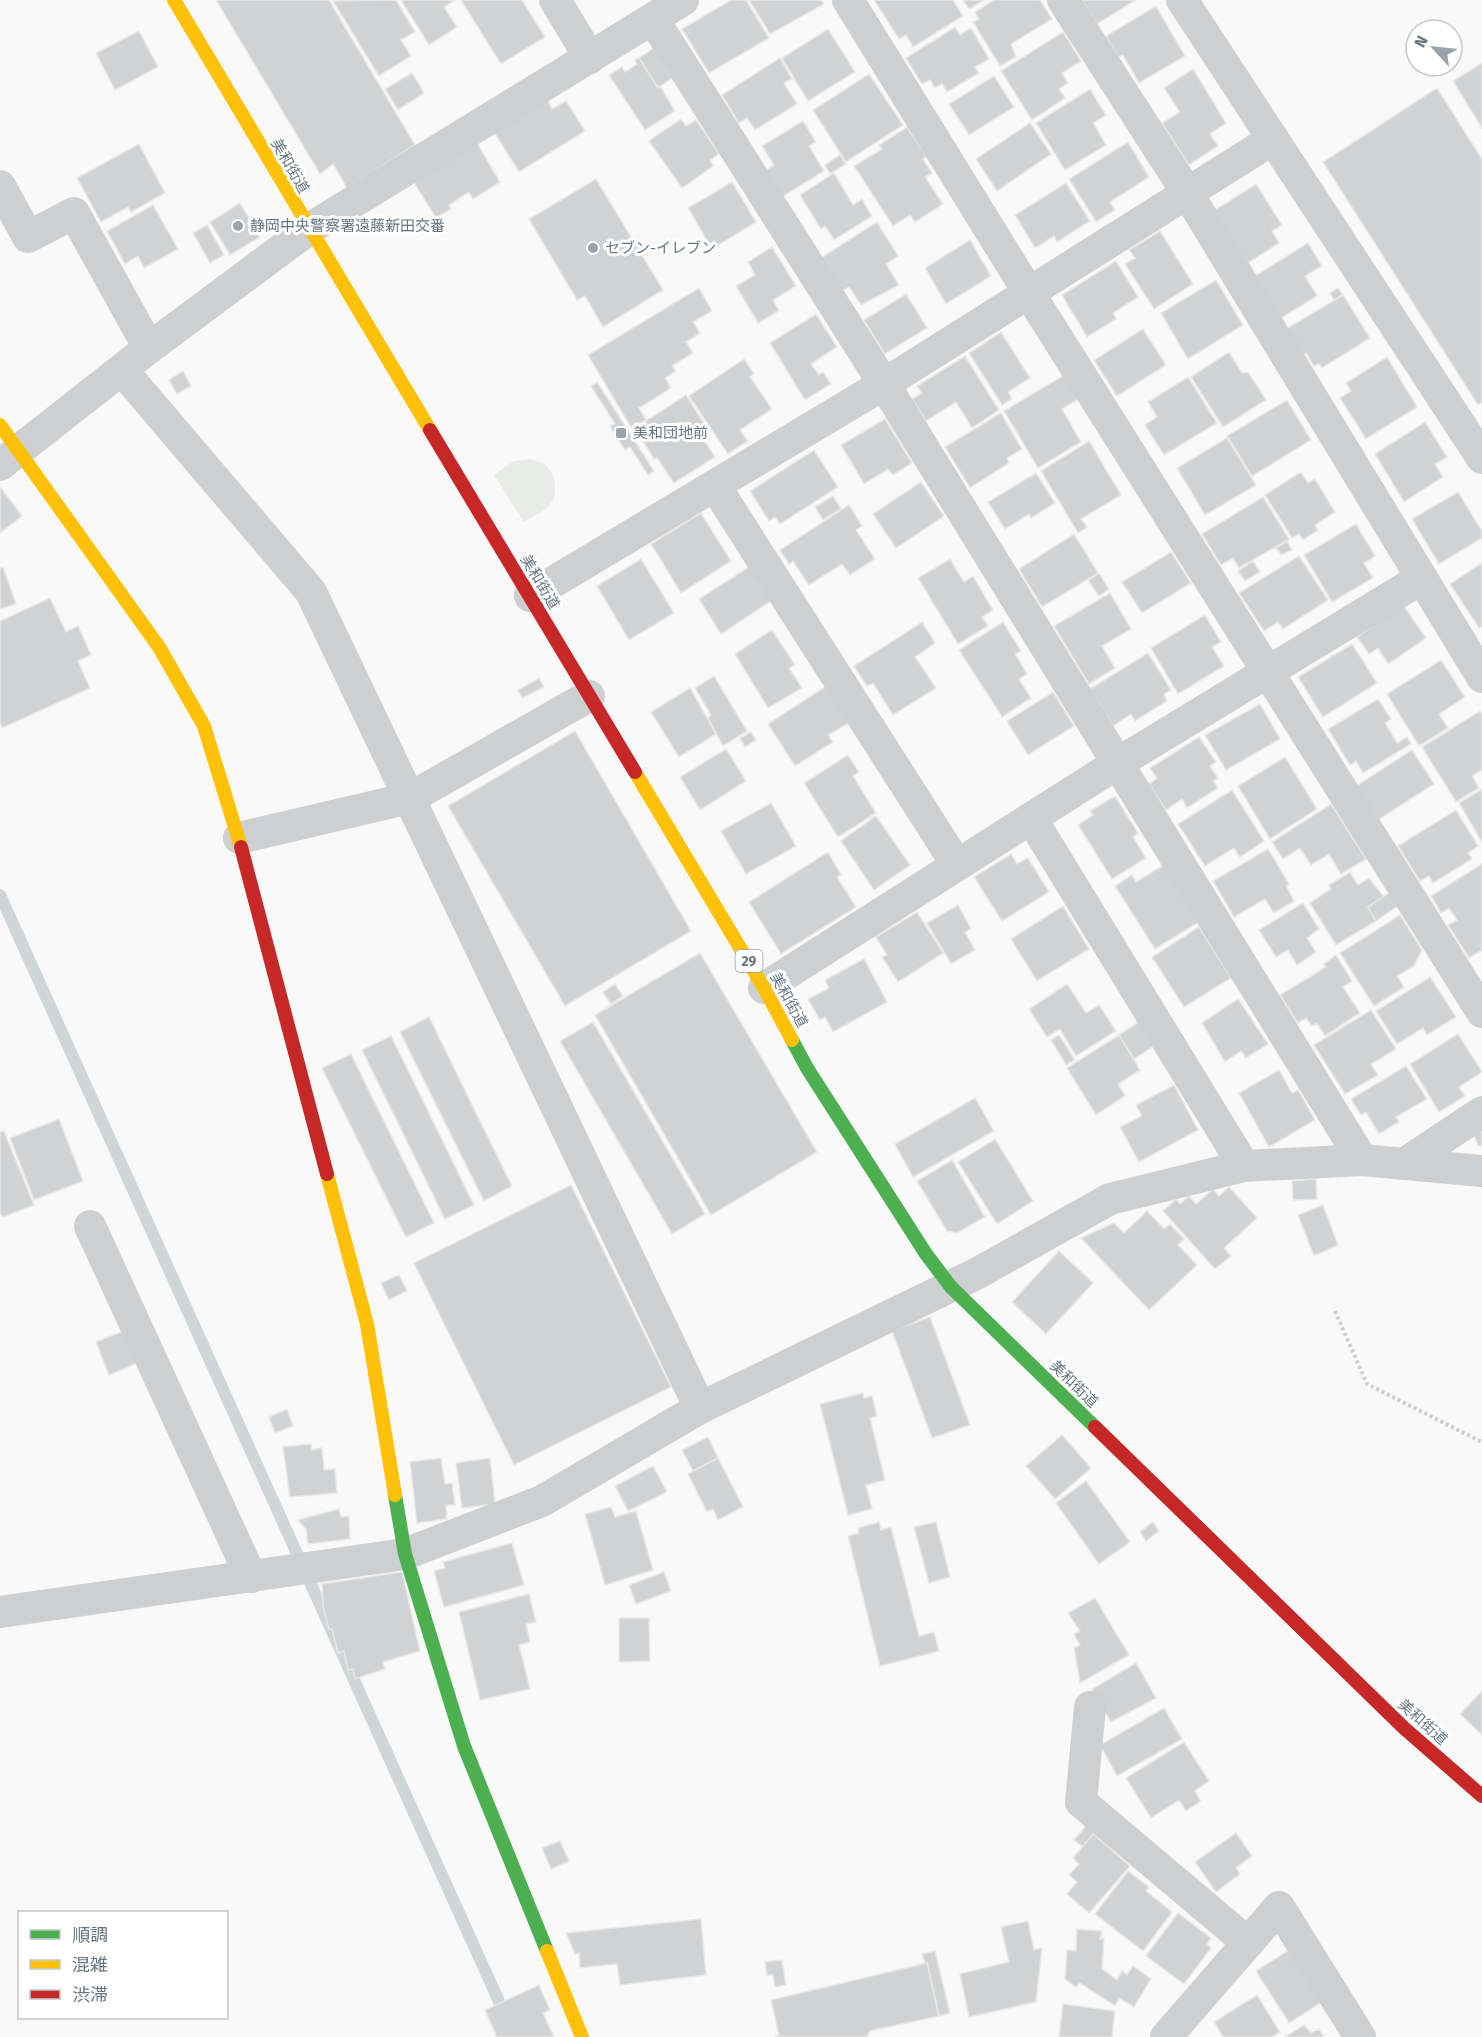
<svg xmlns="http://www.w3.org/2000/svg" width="1482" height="2037" font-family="'Fira Sans','Noto Sans JP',sans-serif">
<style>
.green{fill:#e8ebe6}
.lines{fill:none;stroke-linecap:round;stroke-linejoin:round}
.stream{stroke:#ced6d9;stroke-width:12}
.building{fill:#d0d2d3;stroke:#e8e8e8;stroke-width:1.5}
.path{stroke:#cbcccd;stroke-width:4;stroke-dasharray:3 3;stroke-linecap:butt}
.street{stroke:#cecfd0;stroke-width:32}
.fast{stroke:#4caf50;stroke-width:14}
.slow{stroke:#ffc107;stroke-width:14}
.jam{stroke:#c62828;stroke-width:14}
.poi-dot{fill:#99a4ac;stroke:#fff;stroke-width:2}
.labels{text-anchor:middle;stroke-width:6;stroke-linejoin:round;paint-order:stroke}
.shield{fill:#fff;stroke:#939fa8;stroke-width:1.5}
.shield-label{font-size:14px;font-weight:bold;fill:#657683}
.street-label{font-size:15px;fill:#657683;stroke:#fff}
.poi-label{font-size:15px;fill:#657683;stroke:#fff;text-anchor:start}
</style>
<rect width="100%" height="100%" fill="#f9f9f9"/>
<path class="green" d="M531,459C535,460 540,462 544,464C555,471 559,493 551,503C544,512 534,516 524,522L494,475L514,461Z"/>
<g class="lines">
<path class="stream" d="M0,895L515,2037"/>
</g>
<g class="building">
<path d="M216,0H329L415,145L347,188L333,164L320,174Z"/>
<path d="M396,0L415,32L401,40L411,56L379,76L333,1Z"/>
<path d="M401,0H455L444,7L457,27L429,45Z"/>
<path d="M461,0H522L545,37L501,64Z"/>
<path d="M731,0H746L769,38L709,73L682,29Z"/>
<path d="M749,0H821L824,4L770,34Z"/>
<path d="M874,0H953L963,16L913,47L906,35L899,39Z"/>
<path d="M963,0H984L969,9Z"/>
<path d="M994,0H1040L1052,19L1011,44L1016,57L1000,66L973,22L979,19L975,12Z"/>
<path d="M1082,0H1136L1097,24Z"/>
<path d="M1156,6L1185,56L1139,83L1123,55L1118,57L1106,36Z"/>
<path d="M955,27L960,35L971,28L989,59L975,67L979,73L947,92L942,84L935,88L930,80L922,84L906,58Z"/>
<path d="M828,29L855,72L808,101L782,58Z"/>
<path d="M139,31L158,67L115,90L96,53Z"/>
<path d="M1063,32L1081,61L1062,73L1068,83L1059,89L1065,98L1032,120L1001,71Z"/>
<path d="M654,48L672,78L658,88L639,58Z"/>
<path d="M639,58L658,88L660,86L675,111L645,130L609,75L622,67L625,72L637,64L635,60Z"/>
<path d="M780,58L792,79L784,83L797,104L755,130L747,118L739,123L722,95Z"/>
<path d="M1482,63V128L1453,81Z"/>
<path d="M1193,69L1226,123L1210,134L1218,146L1189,165L1162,123L1180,112L1164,88Z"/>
<path d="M412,73L424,93L398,110L385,89Z"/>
<path d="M869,74L903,125L846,162L813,110Z"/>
<path d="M994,76L1014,107L969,135L949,104Z"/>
<path d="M1437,88L1482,159V402L1478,405L1323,162Z"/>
<path d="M1090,89L1106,115L1093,123L1106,145L1065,170L1036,123Z"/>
<path d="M547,99L552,109L566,101L585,131L519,172L494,132Z"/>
<path d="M681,119L686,126L696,120L719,154L710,160L713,166L682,188L649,141Z"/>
<path d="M803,121L816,142L809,146L824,171L782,197L766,170L774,165L762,146Z"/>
<path d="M1030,123L1051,154L997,191L976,159Z"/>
<path d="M907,127L926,156L923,159L932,173L925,177L943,204L915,222L910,215L893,226L854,166L882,149L879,145Z"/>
<path d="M1128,142L1149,177L1110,202L1115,210L1096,222L1069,179Z"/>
<path d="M477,143L500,182L473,199L469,192L449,205L451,209L436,218L413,181Z"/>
<path d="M139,144L165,193L131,212L128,207L101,222L77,178Z"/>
<path d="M840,155L846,164L830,174L825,165Z"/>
<path d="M834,173L853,205L862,199L872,216L834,240L825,226L821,229L800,195Z"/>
<path d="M596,179L663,290L603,327L585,296L577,300L529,219Z"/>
<path d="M732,182L756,222L712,249L688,208Z"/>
<path d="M1066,183L1090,221L1057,242L1054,236L1035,248L1015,215Z"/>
<path d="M1256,184L1282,225L1272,231L1279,243L1248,263L1215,210Z"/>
<path d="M240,203L260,237L230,255L210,222Z"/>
<path d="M153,205L178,249L144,268L138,256L125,264L107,231Z"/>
<path d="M877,222L898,256L886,264L899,285L861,305L849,287L842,291L821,258Z"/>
<path d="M207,225L224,255L210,263L193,233Z"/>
<path d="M1160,231L1193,284L1154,309L1125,264L1135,258L1129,250Z"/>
<path d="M970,240L991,276L946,304L925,268Z"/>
<path d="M1308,243L1322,266L1305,276L1317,296L1281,318L1255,276Z"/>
<path d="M772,247L796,286L773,300L779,311L758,323L736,286L755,275L748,262Z"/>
<path d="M1116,261L1138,297L1113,313L1116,319L1087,337L1062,295Z"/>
<path d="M1216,280L1243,325L1188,359L1161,313Z"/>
<path d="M699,288L712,311L693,322L700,333L686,342L693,353L672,366L676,371L665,378L671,388L639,408L646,420L632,429L588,355Z"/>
<path d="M1338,288L1343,295L1334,300L1330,293Z"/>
<path d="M906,294L927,328L885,354L864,320Z"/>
<path d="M1343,295L1370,338L1322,368L1319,364L1314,366L1306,353L1302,354L1286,329Z"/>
<path d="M816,314L837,347L811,364L819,375L823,372L831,384L805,400L770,343Z"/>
<path d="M1143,329L1166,365L1117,396L1094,360Z"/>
<path d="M1001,332L1030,378L1008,392L1012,399L1002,405L969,353Z"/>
<path d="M1229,352L1242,373L1248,372L1266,400L1223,427L1191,377Z"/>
<path d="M965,356L999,410L972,428L956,402L926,421L912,399L922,393L917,386Z"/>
<path d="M1387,357L1417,407L1366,439L1340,398L1351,391L1346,383Z"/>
<path d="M744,359L754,374L750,377L772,409L740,430L748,441L728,454L689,396Z"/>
<path d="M183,371L191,386L177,394L169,380Z"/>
<path d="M1066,374L1080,398L1062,409L1081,442L1038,468L1004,411Z"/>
<path d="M1188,377L1217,423L1164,455L1145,425L1157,417L1148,402Z"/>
<path d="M597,382L654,471L648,475L630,447L625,450L610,426L615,424L591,386Z"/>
<path d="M686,395L709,431L701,436L715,457L674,483L657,458L654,459L635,428Z"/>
<path d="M1287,400L1311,440L1252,476L1227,436Z"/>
<path d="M1001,413L1022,449L1007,458L1009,463L970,488L945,447Z"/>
<path d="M885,419L912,463L893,475L888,469L864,484L841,445Z"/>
<path d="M1425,422L1447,457L1435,464L1443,477L1404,502L1375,454Z"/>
<path d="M1227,438L1256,485L1205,515L1177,468Z"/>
<path d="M1089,441L1121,495L1081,519L1087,527L1078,533L1041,471Z"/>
<path d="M814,450L838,487L780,524L775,517L769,521L750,491Z"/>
<path d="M1301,472L1308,483L1315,479L1335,512L1315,525L1318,530L1303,540L1299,534L1292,538L1265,495Z"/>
<path d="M1036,473L1055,503L1031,518L1029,514L1005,529L988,502Z"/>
<path d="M921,482L944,516L896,548L873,514Z"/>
<path d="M1,488L22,516L0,533V489Z"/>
<path d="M1458,492L1482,531V538L1439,564L1412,519Z"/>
<path d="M833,496L841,509L823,520L815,507Z"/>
<path d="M1263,497L1289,539L1239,568L1233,558L1221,565L1202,534Z"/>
<path d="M849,505L862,526L856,530L875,559L850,575L842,564L809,585L793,561L789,564L780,550Z"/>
<path d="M701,513L731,561L681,593L651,544Z"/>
<path d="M1356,524L1375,556L1364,563L1373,578L1332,602L1304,555Z"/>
<path d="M1074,534L1098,573L1042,607L1019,569Z"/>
<path d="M1287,541L1292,550L1281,555L1276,548Z"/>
<path d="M1171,552L1191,583L1142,613L1122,582Z"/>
<path d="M1299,556L1328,600L1283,629L1278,622L1264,631L1239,593Z"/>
<path d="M641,559L674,613L629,640L597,586Z"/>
<path d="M950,559L964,582L973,576L993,610L982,617L988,626L958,644L918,578Z"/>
<path d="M1253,561L1260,572L1245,581L1238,571Z"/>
<path d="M1482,563V626L1479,628L1450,584Z"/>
<path d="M752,565L774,599L721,634L699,599Z"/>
<path d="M3,567L16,604L0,609V568Z"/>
<path d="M1099,573L1109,589L1099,596L1088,580Z"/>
<path d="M1110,593L1131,629L1102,646L1115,668L1089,684L1054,626Z"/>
<path d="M50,598L66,632L78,626L91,655L78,661L90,688L2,728L0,723V621Z"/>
<path d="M1403,605L1426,638L1388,664L1378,648L1369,654L1357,637Z"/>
<path d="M1205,615L1221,642L1212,647L1224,666L1178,694L1151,648Z"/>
<path d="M922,622L935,643L915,657L936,688L893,715L873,683L867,686L854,666Z"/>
<path d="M1003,622L1021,651L1015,654L1027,674L1019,679L1031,698L1002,717L959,650Z"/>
<path d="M772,630L795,665L789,668L802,688L768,708L735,654Z"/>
<path d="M1352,644L1377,683L1323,717L1298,677Z"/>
<path d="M1148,653L1171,690L1164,694L1167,701L1135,721L1131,714L1113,726L1090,689Z"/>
<path d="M1441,660L1465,697L1439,714L1448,728L1419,746L1387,694Z"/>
<path d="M714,676L747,731L723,746L708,718L711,715L695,688Z"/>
<path d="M539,678L544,687L522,698L518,690Z"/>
<path d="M826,686L849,723L828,735L833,742L795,766L768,724Z"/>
<path d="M690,688L716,734L679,757L651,712Z"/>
<path d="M1053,692L1074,726L1028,755L1007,721Z"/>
<path d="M1378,699L1391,719L1385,723L1397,743L1407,737L1411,744L1363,773L1356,761L1350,765L1328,729Z"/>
<path d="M1260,704L1280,739L1226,770L1205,735Z"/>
<path d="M1480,711L1482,715V770L1472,776L1479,788L1456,802L1422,747Z"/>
<path d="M575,731L691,931L565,1006L448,806Z"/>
<path d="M751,732L756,740L745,747L740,738Z"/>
<path d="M1199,737L1216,762L1210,766L1218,778L1213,781L1218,788L1187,808L1182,799L1166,810L1149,784L1157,778L1150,768Z"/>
<path d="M726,749L746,781L700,810L680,777Z"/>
<path d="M1412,750L1434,784L1378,820L1356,786Z"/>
<path d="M848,755L859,772L853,776L876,813L838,837L804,783Z"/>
<path d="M1285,757L1317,809L1270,839L1238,786Z"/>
<path d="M1482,789V842L1459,803Z"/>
<path d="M1232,790L1264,841L1240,857L1234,848L1205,866L1178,824Z"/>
<path d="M1115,796L1138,833L1133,837L1146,858L1112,879L1078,825L1093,815L1090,811Z"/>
<path d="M771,803L796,846L746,874L721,831Z"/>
<path d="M1331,804L1366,859L1341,874L1329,854L1311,865L1300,848L1283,859L1272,842Z"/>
<path d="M1456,810L1478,846L1468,853L1472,859L1433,883L1429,876L1420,881L1398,846Z"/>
<path d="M876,816L910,865L874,890L841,841Z"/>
<path d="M1268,849L1289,884L1286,886L1294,901L1274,913L1265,899L1234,917L1213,881Z"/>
<path d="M828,852L841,875L837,877L856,907L781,954L749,902Z"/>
<path d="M1011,854L1017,864L1028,858L1049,892L1002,921L974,877Z"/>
<path d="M1482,864V950L1469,958L1448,925L1457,920L1449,908L1441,913L1431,896Z"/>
<path d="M1164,865L1199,922L1155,949L1115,886L1132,875L1136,882Z"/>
<path d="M1350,872L1358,885L1369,878L1384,897L1368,907L1376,921L1336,945L1310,903L1331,889L1329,885Z"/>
<path d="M1390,892L1399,905L1376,921L1368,907Z"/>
<path d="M1303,903L1319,929L1307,938L1316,952L1297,965L1288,950L1276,957L1259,930Z"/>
<path d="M958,905L971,929L965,932L975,950L951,964L927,923Z"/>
<path d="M1063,906L1089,949L1037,981L1011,939Z"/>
<path d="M917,912L943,953L898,982L882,957L887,955L876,937Z"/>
<path d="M1400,915L1422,950L1414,966L1397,976L1404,987L1374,1006L1340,953Z"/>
<path d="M1199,927L1231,978L1184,1007L1152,957Z"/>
<path d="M700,953L817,1152L711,1215L595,1015Z"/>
<path d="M1336,955L1352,981L1343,987L1360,1013L1325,1036L1317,1023L1312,1026L1306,1018L1298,1023L1280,995L1326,967L1324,964Z"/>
<path d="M864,959L887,1002L833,1032L825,1017L820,1020L808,999L829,988L825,980Z"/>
<path d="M1430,977L1456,1017L1427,1035L1423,1028L1397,1044L1376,1011Z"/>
<path d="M615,984L623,996L611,1004L603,992Z"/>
<path d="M1067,984L1086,1013L1099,1005L1116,1031L1076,1056L1060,1029L1047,1037L1029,1009Z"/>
<path d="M1238,999L1268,1044L1246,1058L1241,1051L1225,1062L1202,1023Z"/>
<path d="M1371,1010L1396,1049L1371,1064L1378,1075L1345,1094L1314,1045Z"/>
<path d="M429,1017L512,1186L484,1201L400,1032Z"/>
<path d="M1140,1021L1155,1045L1134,1059L1119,1035Z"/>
<path d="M593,1022L705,1214L672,1234L560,1041Z"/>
<path d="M1458,1034L1482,1072L1459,1087L1465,1096L1439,1112L1410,1064Z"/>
<path d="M1059,1035L1075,1060L1066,1065L1051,1040Z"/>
<path d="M1119,1035L1140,1070L1118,1084L1125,1096L1096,1115L1067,1068Z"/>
<path d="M391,1036L474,1205L445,1219L362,1050Z"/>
<path d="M351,1054L434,1223L406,1237L322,1068Z"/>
<path d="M1406,1066L1427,1099L1396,1117L1399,1122L1379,1134L1366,1112L1361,1115L1351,1099Z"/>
<path d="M1279,1070L1292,1093L1298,1090L1315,1120L1269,1147L1239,1093Z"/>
<path d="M1174,1085L1198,1130L1139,1162L1120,1127L1142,1116L1136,1105Z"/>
<path d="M975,1098L994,1131L913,1177L895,1144Z"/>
<path d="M59,1119L83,1181L34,1200L10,1138Z"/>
<path d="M1482,1130V1146H1478L1474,1135Z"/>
<path d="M4,1131L34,1205L3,1217L0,1213V1132Z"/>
<path d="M995,1139L1033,1201L997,1224L958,1162Z"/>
<path d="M952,1160L985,1217L957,1233L947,1231L917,1181Z"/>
<path d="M1316,1179L1317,1199L1293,1200L1292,1181Z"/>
<path d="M571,1185L671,1387L514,1465L414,1263Z"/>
<path d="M1229,1187L1257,1218L1224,1248L1231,1256L1215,1269L1163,1211L1176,1199L1180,1204L1189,1196L1196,1204L1213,1189L1219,1196Z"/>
<path d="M1323,1205L1338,1245L1314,1256L1298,1215Z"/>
<path d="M1147,1211L1164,1229L1170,1224L1184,1239L1178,1245L1197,1265L1149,1310L1081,1238L1114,1223L1124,1233Z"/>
<path d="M1059,1251L1093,1283L1046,1334L1012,1302Z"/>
<path d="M399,1275L407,1291L389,1300L381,1283Z"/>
<path d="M930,1317L970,1425L932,1438L892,1331Z"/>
<path d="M128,1329L142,1361L109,1375L96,1342Z"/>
<path d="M863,1393L864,1398L872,1396L877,1416L870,1418L885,1480L866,1485L872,1509L848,1515L820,1404Z"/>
<path d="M287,1409L293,1426L275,1433L269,1417Z"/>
<path d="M1062,1435L1091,1468L1055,1499L1026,1466Z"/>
<path d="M708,1437L718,1458L693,1471L682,1450Z"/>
<path d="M311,1444L312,1450L322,1448L324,1470L335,1469L337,1493L290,1497L283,1447Z"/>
<path d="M441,1458L445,1484L452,1483L455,1505H446L447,1519L417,1523L410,1462Z"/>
<path d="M490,1458L495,1504L462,1508L456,1463Z"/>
<path d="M718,1458L743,1507L718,1520L713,1509L707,1512L688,1474Z"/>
<path d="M653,1466L667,1492L628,1511L615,1486Z"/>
<path d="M1086,1481L1130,1542L1099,1564L1056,1503Z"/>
<path d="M611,1507L615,1517L636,1511L653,1570L605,1585L585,1514Z"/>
<path d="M339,1509L341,1517L349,1516L350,1539L308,1544L306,1529L298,1520Z"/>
<path d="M879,1522L881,1530L891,1527L919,1636L934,1632L939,1651L880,1666L848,1536L859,1533L858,1528Z"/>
<path d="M936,1522L950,1577L929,1583L914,1527Z"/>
<path d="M1153,1522L1159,1531L1146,1541L1140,1532Z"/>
<path d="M512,1543L524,1585L444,1607L434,1571L445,1568L443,1562Z"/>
<path d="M402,1572L420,1651L383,1662L385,1669L355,1679L353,1669L348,1670L344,1651L338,1653L332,1629H329L323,1607L322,1584Z"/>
<path d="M664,1572L671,1591L636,1604L629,1585Z"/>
<path d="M529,1594L536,1622L526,1624L530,1642L519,1645L530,1689L480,1700L459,1612Z"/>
<path d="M1095,1598L1129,1655L1080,1683L1074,1648L1080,1645L1074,1634L1080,1631L1068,1613Z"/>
<path d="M619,1618H649L650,1661L619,1662Z"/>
<path d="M1136,1663L1156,1698L1111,1722L1092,1689Z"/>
<path d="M1482,1691V1735L1460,1714Z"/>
<path d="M1164,1708L1182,1739L1117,1776L1100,1745Z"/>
<path d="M1184,1742L1209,1781L1195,1791L1201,1801L1186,1811L1179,1800L1151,1818L1126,1778Z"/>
<path d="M1087,1825L1095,1832L1083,1847L1074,1840Z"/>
<path d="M1236,1833L1252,1856L1236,1868L1240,1874L1216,1892L1195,1862Z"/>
<path d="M1093,1834L1130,1866L1089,1913L1067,1894L1077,1882L1069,1875L1079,1864L1073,1858Z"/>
<path d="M560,1841L569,1861L551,1869L542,1848Z"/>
<path d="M1128,1871L1149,1887L1146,1891L1172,1912L1143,1951L1095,1914Z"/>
<path d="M1178,1913L1211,1938L1207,1944L1211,1948L1184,1984L1146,1956Z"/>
<path d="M701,1919L706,1975L620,1985L617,1964L580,1968L579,1953L575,1954L566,1933Z"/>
<path d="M1028,1921L1034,1950L1042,1948L1036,2002L969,2017L960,1974L1009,1962L1001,1927Z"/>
<path d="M1077,1929L1102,1931L1100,1939H1104L1102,1969L1117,1980L1122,1971L1127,1975L1133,1966L1151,1979L1134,2007L1119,1998L1115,2006L1080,1983L1076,1987L1065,1979L1067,1950L1076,1951Z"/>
<path d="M1289,1950L1322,2002L1289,2023L1256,1971Z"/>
<path d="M935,1951L950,2013L938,2016H939L927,1963H925L922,1954Z"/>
<path d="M782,1960L786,1985L775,1987L773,1975H767L765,1962Z"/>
<path d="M927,1963L939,2016L870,2031L867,2037H774L779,2035L771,2000Z"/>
<path d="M539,1985L550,2010L543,2013L554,2037H497L485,2010Z"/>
<path d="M1257,1995L1280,2032L1272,2037H1223L1214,2022Z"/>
<path d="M1063,2004L1115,2011L1112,2037H1059Z"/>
<path d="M1304,2025L1311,2033L1319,2029L1324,2037H1285Z"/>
</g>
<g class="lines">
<path class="path" d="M1335,1311L1367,1384L1482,1442"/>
<g class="street">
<path d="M555,0L590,58"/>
<path d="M848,0L1029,293L1482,1012"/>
<path d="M1063,0L1188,194L1482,677"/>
<path d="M1182,0L1482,458"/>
<path d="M653,19L884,384L1362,1160"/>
<path d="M0,186L28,237L74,213L149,348"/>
<path d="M122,370L311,592L700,1408"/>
<path d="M0,465L149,348L309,229L683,0"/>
<path d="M715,486L957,865"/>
<path d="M530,596L884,384L1273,139"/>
<path d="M1031,818L1244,1166"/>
<path d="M239,838L410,798L589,696"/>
<path d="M764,988L1118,763L1422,578"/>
<path d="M1404,1164L1482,1112"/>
<path d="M90,1226L251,1577"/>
<path d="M0,1612L405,1554L542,1501L700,1408L978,1273L1110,1199L1244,1166L1362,1160L1482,1171"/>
<path d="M1090,1707L1081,1802L1248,1943"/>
<path d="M1166,2037L1279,1907L1360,2037"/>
</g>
<g class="fast">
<path d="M792,1040L807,1068L926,1254L951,1287L1095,1427"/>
<path d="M395,1495L405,1554L464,1746L547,1951"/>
</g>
<g class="slow">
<path d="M174,0L430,430"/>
<path d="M0,425L159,647L204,726L241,847"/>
<path d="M635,772L764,988L792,1040"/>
<path d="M327,1174L367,1324L395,1495"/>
<path d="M547,1951L582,2037"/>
</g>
<g class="jam">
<path d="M430,430L635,772"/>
<path d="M241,847L327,1174"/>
<path d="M1095,1427L1404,1728L1482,1796"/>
</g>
</g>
<g class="poi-dot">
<circle cx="238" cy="226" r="6"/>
<circle cx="593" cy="248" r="6"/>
<rect x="615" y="427" width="12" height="12" rx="3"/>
</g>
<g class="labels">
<rect class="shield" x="735.5" y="950" width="27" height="22" rx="4.5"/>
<g class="shield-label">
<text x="749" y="966">29</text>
</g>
<g class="street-label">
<text transform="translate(290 166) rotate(60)" y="5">美和街道</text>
<text transform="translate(540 582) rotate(59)" y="5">美和街道</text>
<text transform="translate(789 1000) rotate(61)" y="5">美和街道</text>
<text transform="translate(1074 1384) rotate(44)" y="5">美和街道</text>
<text transform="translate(1423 1722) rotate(42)" y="5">美和街道</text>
</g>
<g class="poi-label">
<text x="250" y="231">静岡中央警察署遠藤新田交番</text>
<text x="605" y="253">セブン-イレブン</text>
<text x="633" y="438">美和団地前</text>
</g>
</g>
<rect x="18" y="1911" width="210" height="108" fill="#ffffff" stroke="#c1c8cd" stroke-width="1.5"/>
<rect x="30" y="1930" width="30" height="9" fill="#4caf50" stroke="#c1c8cd" stroke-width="1.5"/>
<text x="72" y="1941" font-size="18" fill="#657683">順調</text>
<rect x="30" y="1960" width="30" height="9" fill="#ffc107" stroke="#c1c8cd" stroke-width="1.5"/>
<text x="72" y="1971" font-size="18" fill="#657683">混雑</text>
<rect x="30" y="1990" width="30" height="9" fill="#c62828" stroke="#c1c8cd" stroke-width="1.5"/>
<text x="72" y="2001" font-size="18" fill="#657683">渋滞</text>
<g transform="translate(1434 48) rotate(297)"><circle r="28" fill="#ffffff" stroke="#c1c8cd" stroke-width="1.5"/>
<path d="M0-4.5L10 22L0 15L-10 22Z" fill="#99a4ac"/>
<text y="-9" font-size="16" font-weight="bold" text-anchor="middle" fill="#657683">N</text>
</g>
</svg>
